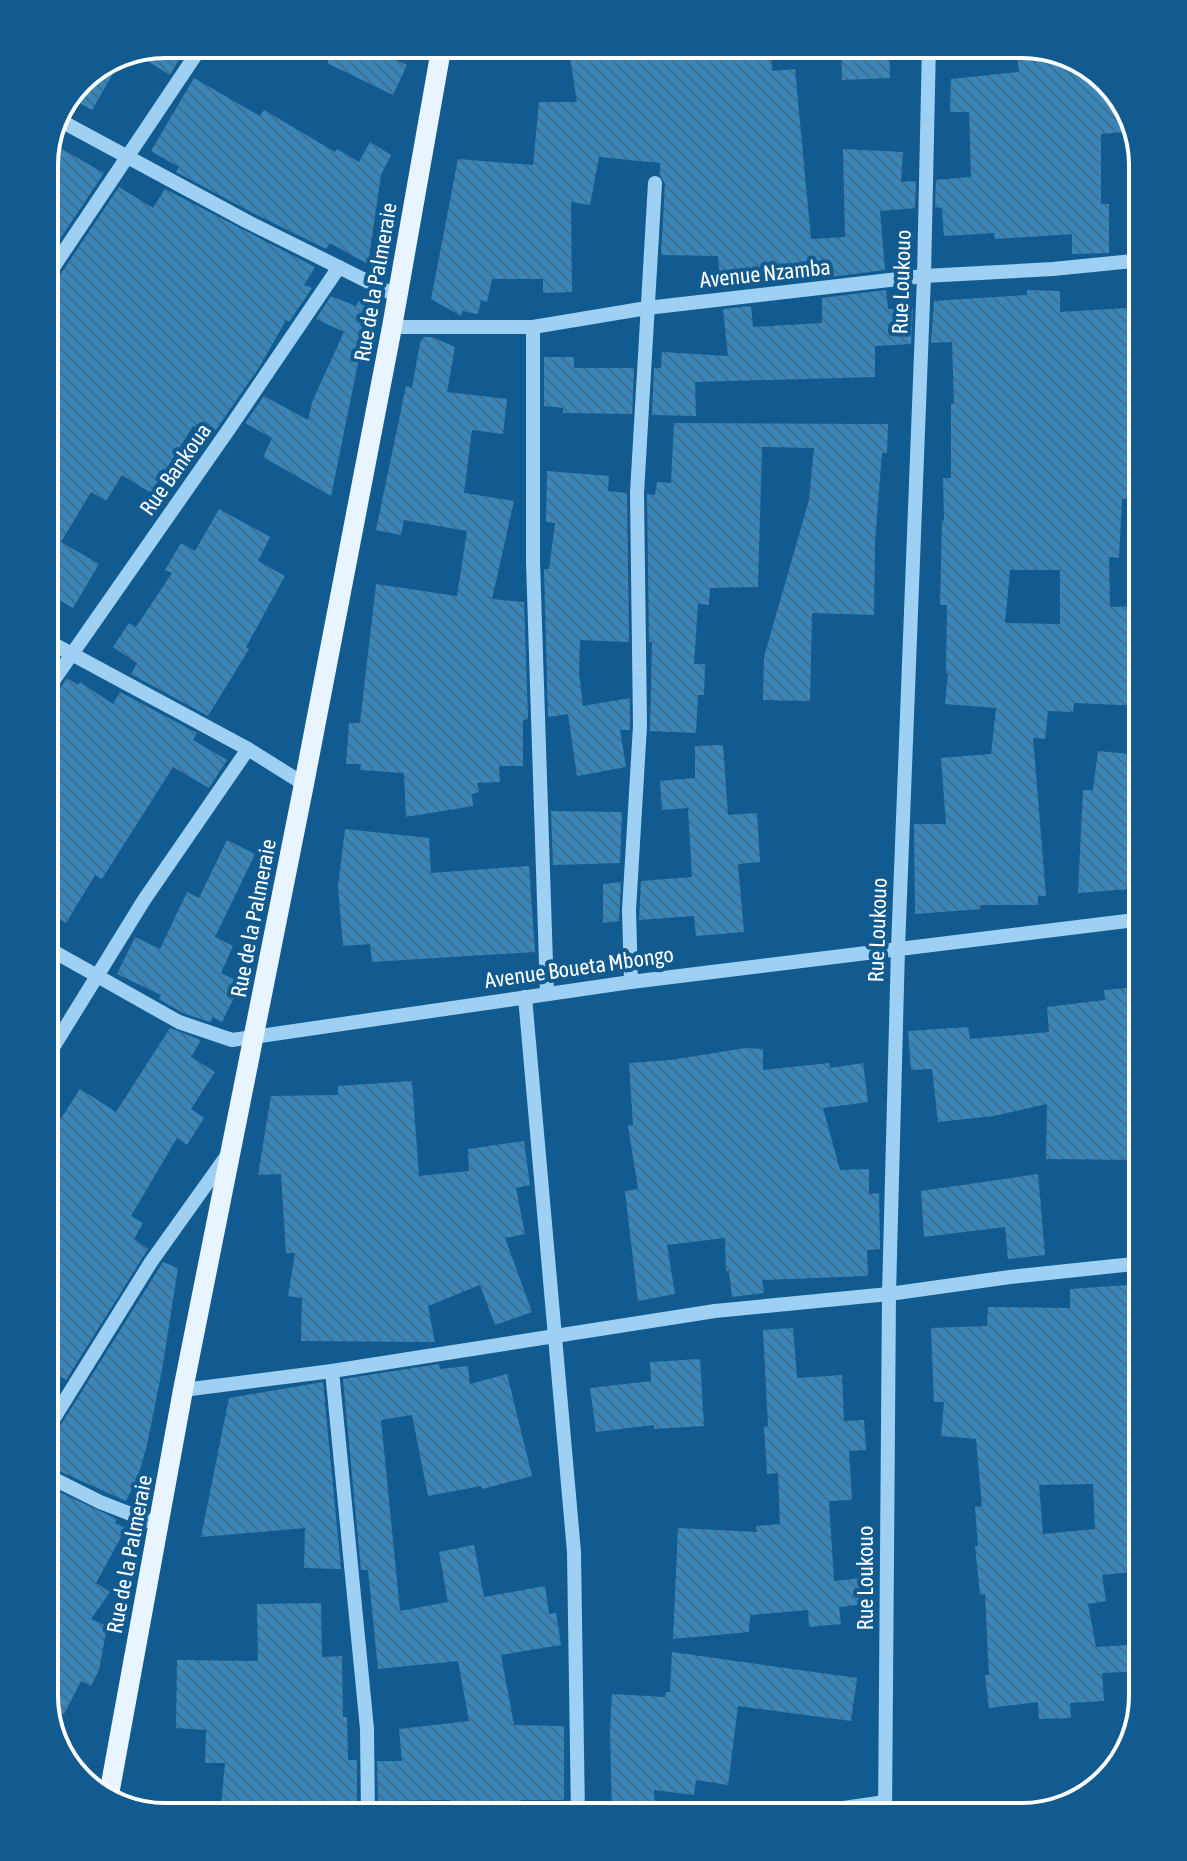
<svg xmlns="http://www.w3.org/2000/svg" width="1187" height="1861" font-family="'Asap Condensed',sans-serif">
<style>
.building{fill:url(#building-back-hatch);fill-rule:evenodd}
.lines{fill:none;stroke-linecap:round;stroke-linejoin:round}
.minor{stroke:#9dd0f2;stroke-width:14}
.major{stroke:#e8f4ff;stroke-width:20}
.labels{text-anchor:middle;stroke-width:8;stroke-linejoin:round;paint-order:stroke}
.street-label{font-size:22px;fill:#fff;stroke:#125b90}
.rim{fill:none;stroke:#fff;stroke-width:4}
</style>
<defs>
<pattern id="building-back-hatch" width="6" height="6" patternUnits="userSpaceOnUse" patternTransform="scale(2)"><rect width="6" height="6" fill="#3b86b9"/><path d="M-1 5l2 2M0 0l6 6M5-1l2 2" fill="none" stroke="#426f8d"/></pattern>
</defs>
<rect width="100%" height="100%" fill="#125b90"/>
<g class="building">
<path d="M165,44H188L170,75L138,55Z"/>
<path d="M337,44H358L407,65L393,95L327,63Z"/>
<path d="M568,44H771L772,71L795,69L811,239L845,237L843,149L903,152L901,182L916,181L915,208L880,211L885,270L822,278L821,273L759,278L748,280L749,286L721,289L718,256L661,255L665,184L660,174V163L599,157L590,205L571,202L572,292L543,293V279H492L487,302L481,300L478,314L462,311L461,316L431,299L458,159L533,165L539,102H577Z"/>
<path d="M841,44H889L890,78L842,80Z"/>
<path d="M1016,44H1030L1073,59L1075,71L1093,69L1130,111L1135,131L1101,134V204H1109V253L1072,254V234L995,239L994,233L944,236L942,208L935,207L936,180L971,177L969,112H950L951,79L1019,72Z"/>
<path d="M119,63L92,110L71,98L80,79Z"/>
<path d="M194,78L260,116L264,110L335,152L337,149L359,162L370,142L391,155L381,175L368,264L330,243L326,249L253,213L176,172L179,167L151,151Z"/>
<path d="M51,143L104,173L44,263V158Z"/>
<path d="M119,187L153,208L165,189L315,267L304,285L312,288L289,322L286,320L260,366L211,437L193,426L151,493L122,475L106,501L91,492L61,542L99,564L73,608L44,591V291L52,287Z"/>
<path d="M886,290L888,309H913L911,344L875,346V377L695,382L696,416L652,415L654,368H661L662,352L728,356L723,309L751,306L753,327L822,323V298Z"/>
<path d="M1027,290L1060,291V312L1143,307V391H1140L1136,458L1143,457V497L1122,499L1119,558L1109,557L1110,607L1135,606L1136,649L1143,650V706L1074,703L1073,712L1048,711L1045,739L1033,738L1046,896H1038V905H980L981,909L915,914L914,824H946L941,758L991,754L996,708L945,704L948,673H946L947,605H940L942,520L944,521L943,478H951V404H954L952,342L931,343L934,301L1027,295ZM1010,570H1060V624L1005,623Z"/>
<path d="M331,296L356,306L361,296L371,299L331,496L263,457L272,438L245,423L264,396L308,420L312,402L344,332L316,319Z"/>
<path d="M424,337H432L455,347L447,392L507,399L503,434L472,430L464,493L514,501L492,599L524,602L528,719L523,720V766H499L500,782L477,783L479,792L472,794L473,806L406,817L404,773L360,770L361,764H346L349,723H360L376,584L457,596L467,531L404,520L401,535L376,530L406,386L412,388L420,343Z"/>
<path d="M544,357H574V368H634L632,414L563,413V408L544,406Z"/>
<path d="M674,423L888,424L887,453H882L875,541L874,615L812,613L810,701L763,700L764,657L809,500L814,448L762,447L758,587L710,588L709,605L698,604L694,664H705L704,695H698L696,733L650,731L652,642H649L647,494L655,495L657,482L671,483Z"/>
<path d="M547,471L609,476L608,491L627,493L629,642L580,640L579,673L583,706L630,698V730H620L626,767L577,776L568,714L548,717L544,569H549L555,523L546,522Z"/>
<path d="M219,509L270,537L258,561L285,576L246,647L249,649L208,716L131,674L137,663L113,647L129,623L136,627L172,573L165,570L181,543L195,551Z"/>
<path d="M67,678L78,685L80,682L113,704L120,692L197,733L193,740L227,760L209,788L173,767L102,879L95,875L66,923L44,909V704L52,700Z"/>
<path d="M723,745L728,815L757,813L760,862L738,864L744,932L696,936L694,916L639,920L641,881L692,877L688,808L662,810L660,781L695,778V746Z"/>
<path d="M1098,751L1143,755V888L1078,893L1083,790H1093Z"/>
<path d="M551,811L622,812L620,863L553,865Z"/>
<path d="M345,829L429,838L431,873L529,866L535,952L372,962L370,944L343,946L338,887Z"/>
<path d="M227,840L255,854L215,937L233,946L221,973L241,983L222,1022L213,1017L210,1022L183,1013L159,999L161,995L117,974L135,937L160,949L187,892L199,898Z"/>
<path d="M621,882L619,921L603,923V884Z"/>
<path d="M1127,988L1128,995L1143,994V1123H1132V1160L1046,1159L1047,1104L994,1116L938,1122L932,1069L911,1070L908,1031L968,1027L970,1039L1049,1032L1047,1007L1105,1000L1104,990Z"/>
<path d="M170,1028L201,1040L191,1057L215,1072L191,1109L204,1118L187,1145L177,1138L131,1216L143,1223L134,1239L148,1249L66,1380L44,1366V1145L80,1089L116,1112Z"/>
<path d="M746,1048L763,1049V1070L829,1063L830,1068L863,1063L868,1102L823,1108L840,1170L869,1169V1194L879,1193L880,1249L867,1250L868,1276L762,1280L764,1293L732,1297L729,1271H726L725,1238L667,1245L675,1294L638,1301L625,1191L638,1189L628,1126L633,1125L629,1063L671,1060Z"/>
<path d="M412,1081L419,1176L469,1171L468,1149L524,1141L530,1185L516,1188L525,1234L505,1238L532,1312L495,1325L480,1285L428,1306L435,1342L301,1341L302,1298L288,1296L295,1253H286L281,1174L258,1175L271,1096L338,1095V1086Z"/>
<path d="M1038,1174L1045,1255L1008,1259L1005,1227L924,1237L921,1191Z"/>
<path d="M163,1262L178,1268L162,1370L147,1445L138,1476L126,1501L44,1464V1448L52,1439Z"/>
<path d="M1143,1284V1571L1102,1575L1106,1601L1088,1604L1096,1647L1143,1644V1671L1102,1673L1104,1701L1070,1703L1071,1718L1039,1719L1038,1702L989,1708L985,1675H989L985,1594L980,1595L975,1546H978L975,1507L982,1506L976,1439L941,1436L944,1402H934L931,1328L987,1326L988,1307L1070,1308V1289ZM1093,1484L1095,1529L1043,1534L1039,1485Z"/>
<path d="M793,1328L797,1378L842,1375L844,1421L864,1420L866,1450L849,1451L852,1500L829,1501L834,1581L862,1578L864,1604L839,1607L841,1624L809,1627L808,1610L750,1615L749,1632L673,1639L678,1528L757,1532L756,1526L780,1524L778,1473L767,1474L764,1427L768,1426L763,1330Z"/>
<path d="M700,1359L704,1426L654,1429V1425L596,1432L590,1388L651,1381L650,1362Z"/>
<path d="M439,1364L440,1369L468,1366L470,1384L507,1374L532,1476L482,1489L481,1486L428,1496L412,1415L381,1420L400,1611L448,1602L439,1552L474,1545L484,1597L545,1586L549,1614L556,1613L561,1645L501,1655L514,1725L564,1726V1800H521V1817L450,1815L451,1800L378,1801L377,1761H402L399,1729L469,1721L458,1661L378,1669L368,1570H361L343,1379Z"/>
<path d="M323,1382L341,1569L304,1568L305,1528L201,1537L229,1398Z"/>
<path d="M44,1485L117,1519L115,1523L126,1528L96,1583L110,1592L91,1619L107,1626L99,1670L91,1686L81,1681L64,1714L46,1705L44,1696Z"/>
<path d="M321,1603L322,1657L342,1656L343,1717H347L348,1760H357V1817H220L225,1763H205L206,1730L176,1728L177,1660L258,1661L257,1604Z"/>
<path d="M672,1652L857,1678L851,1721L738,1706L728,1785L696,1780L694,1795L654,1790L655,1817H612L610,1731L612,1694L665,1697L666,1692H670Z"/>
</g>
<g class="lines">
<g class="minor">
<path d="M61,121L248,222L397,296"/>
<path d="M44,281L203,44"/>
<path d="M392,327H533L647,308L924,276L1053,269L1143,260"/>
<path d="M533,327V562L547,994"/>
<path d="M44,639L248,749L304,784"/>
<path d="M44,694L229,429L339,267"/>
<path d="M44,946L179,1022L232,1040L631,982L1143,919"/>
<path d="M631,982L629,910L640,726L637,493L655,183"/>
<path d="M525,997L574,1552L578,1817"/>
<path d="M44,1062L144,900L248,749"/>
<path d="M332,1371L367,1729L368,1817"/>
<path d="M183,1390L332,1371L715,1311L889,1294L1010,1277L1143,1263"/>
<path d="M44,1434L151,1262L228,1154"/>
<path d="M44,1474L100,1502L159,1525"/>
<path d="M782,1817L885,1802"/>
<path d="M885,1817L889,1294L898,948L924,276L929,44"/>
</g>
<path class="major" d="M108,1800L183,1390L304,784L392,327L442,44"/>
</g>
<g class="labels">
<g class="street-label">
<text transform="translate(765 273) rotate(-6)" y="8">Avenue Nzamba</text>
<text transform="translate(375 282) rotate(-80)" y="8">Rue de la Palmeraie</text>
<text transform="translate(901 282) rotate(-88)" y="8">Rue Loukouo</text>
<text transform="translate(175 469) rotate(-55)" y="8">Rue Bankoua</text>
<text transform="translate(253 918) rotate(-79)" y="8">Rue de la Palmeraie</text>
<text transform="translate(877 930) rotate(-88)" y="8">Rue Loukouo</text>
<text transform="translate(579 967) rotate(-8)" y="8">Avenue Boueta Mbongo</text>
<text transform="translate(129 1554) rotate(-79)" y="8">Rue de la Palmeraie</text>
<text transform="translate(865 1578) rotate(-90)" y="8">Rue Loukouo</text>
</g>
</g>
<path d="M0 0H1187V1861H0ZM165 58H1022A107 107 0 0 1 1129 165V1696A107 107 0 0 1 1022 1803H165A107 107 0 0 1 58 1696V165A107 107 0 0 1 165 58Z" fill="#125b90" fill-rule="evenodd"/>
<path class="rim" d="M165 58H1022A107 107 0 0 1 1129 165V1696A107 107 0 0 1 1022 1803H165A107 107 0 0 1 58 1696V165A107 107 0 0 1 165 58Z"/>
</svg>
